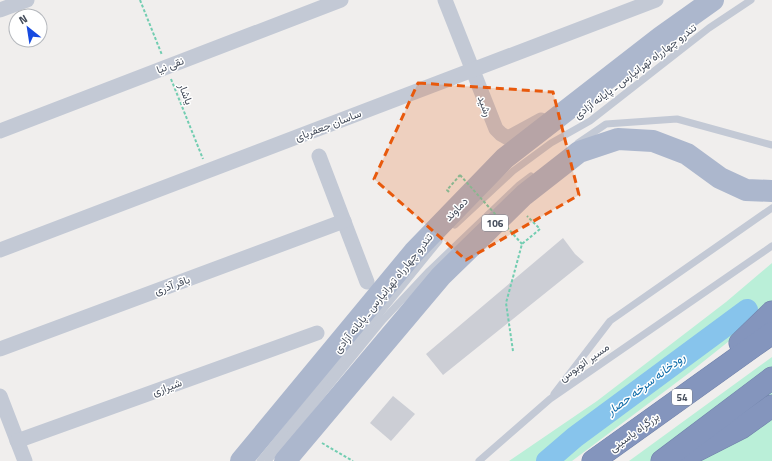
<svg xmlns="http://www.w3.org/2000/svg" width="772" height="461" font-family="'Titillium Web',Vazirmatn,sans-serif">
<style>
.green{fill:#baefd8}
.lines{fill:none;stroke-linecap:round;stroke-linejoin:round}
.river{stroke:#87c4ec;stroke-width:22}
.building{fill:#ccced5}
.highway-casing{stroke:#6f80a9;stroke-width:23}
.path{stroke:#72cdb1;stroke-width:2;stroke-dasharray:3 2;stroke-linecap:butt}
.lane{stroke:#c3c9d5;stroke-width:7}
.street{stroke:#c3c9d5;stroke-width:15}
.primary{stroke:#acb7cd;stroke-width:22}
.highway{stroke:#8495bd;stroke-width:22}
.path-bridge{stroke:#72cdb1;stroke-width:2;stroke-dasharray:3 2;stroke-linecap:butt}
.marked{fill:#e8590c;fill-opacity:0.2;stroke:#e8590c;stroke-width:3;stroke-dasharray:8 5;stroke-linejoin:round}
.labels{text-anchor:middle;stroke-width:3;stroke-linejoin:round;paint-order:stroke}
.shield{fill:#fff;stroke:#7d828c;stroke-width:1}
.shield-label{font-size:10px;font-weight:bold;fill:#454d5b}
.street-label{font-size:11px;fill:#454d5b;stroke:#fff}
.water-label{font-size:12px;font-style:italic;fill:#0b6aa8;stroke:#fff}
</style>
<rect width="100%" height="100%" fill="#f0eeed"/>
<g class="green">
<path d="M772,263V307L689,373L572,461H509L597,401L726,302Z"/>
<path d="M772,357V461H629Z"/>
</g>
<g class="lines">
<path class="river" d="M547,461L575,437L747,310"/>
</g>
<g class="building">
<path d="M563,238L575,254L584,262L443,375L426,354Z"/>
<path d="M393,396L415,414L391,441L370,423Z"/>
</g>
<g class="lines">
<defs>
<g id="highway">
<path d="M740,343L772,312"/>
<path d="M682,458L741,428L772,406"/>
<path d="M593,461L772,333"/>
<path d="M662,461L772,378"/>
</g>
</defs>
<use href="#highway" class="highway-casing"/>
<g class="path">
<path d="M140,0L162,55"/>
<path d="M171,79L203,159"/>
<path d="M449,192L447,190L460,175"/>
<path d="M513,351L506,303L522,244L540,229L527,216"/>
<path d="M322,443L353,461"/>
</g>
<g class="lane">
<path d="M578,143L606,124L677,119L772,145"/>
<path d="M455,225L513,171L551,143L590,121L709,28L751,0"/>
<path d="M554,394L610,321L772,208"/>
<path d="M260,461L439,241"/>
<path d="M268,461L383,320L429,271L519,185L531,176"/>
<path d="M479,461L550,399L772,246"/>
</g>
<g class="street">
<path d="M445,0L496,129L501,134L508,138L541,120"/>
<path d="M0,10L27,0"/>
<path d="M0,131L341,0"/>
<path d="M319,156L367,282"/>
<path d="M0,250L656,0"/>
<path d="M0,349L344,221"/>
<path d="M0,396L25,461"/>
<path d="M17,441L317,333"/>
</g>
<g class="primary">
<path d="M241,461L414,252L505,158L661,37L713,0"/>
<path d="M285,461L441,276L524,195L579,152L618,139L653,141L687,154L720,178L746,190L772,191"/>
</g>
<use href="#highway" class="highway"/>
<path class="path-bridge" d="M460,175L522,244"/>
</g>
<path class="marked" d="M418,83L553,92L579,195L466,260L374,179Z"/>
<g class="labels">
<g class="shield">
<rect x="482" y="215" width="26" height="16" rx="3"/>
<rect x="672" y="389" width="20" height="16" rx="3"/>
</g>
<g class="shield-label">
<text x="495" y="227">106</text>
<text x="682" y="401">54</text>
</g>
<g class="street-label">
<text transform="translate(170 65) rotate(-21)" y="4">نقی نیا</text>
<text transform="translate(635 71) rotate(-37)" y="4">تندرو چهارراه تهرانپارس ـ پایانه آزادی</text>
<text transform="translate(186 94) rotate(69)" y="4">یاشار</text>
<text transform="translate(485 106) rotate(69)" y="4">رشید</text>
<text transform="translate(328 125) rotate(-21)" y="4">ساسان جعفربای</text>
<text transform="translate(456 209) rotate(-46)" y="4">دماوند</text>
<text transform="translate(172 285) rotate(-20)" y="4">باقر آذری</text>
<text transform="translate(383 293) rotate(-51)" y="4">تندرو چهارراه تهرانپارس ـ پایانه آزادی</text>
<text transform="translate(584 362) rotate(-35)" y="4">مسیر اتوبوس</text>
<text transform="translate(167 387) rotate(-20)" y="4">شیرازی</text>
<text transform="translate(634 432) rotate(-36)" y="4">بزرگراه یاسینی</text>
</g>
<g class="water-label">
<text transform="translate(646 384) rotate(-37)" y="4">رودخانه سرخه حصار</text>
</g>
</g>
<g transform="translate(28 28) rotate(330)"><circle r="19" fill="#ffffff" stroke="#b5b8bd"/>
<path d="M0-3L7 15L0 10L-7 15Z" fill="#174ae0"/>
<text y="-6" font-size="11" font-weight="bold" text-anchor="middle" fill="#454d5b">N</text>
</g>
</svg>
